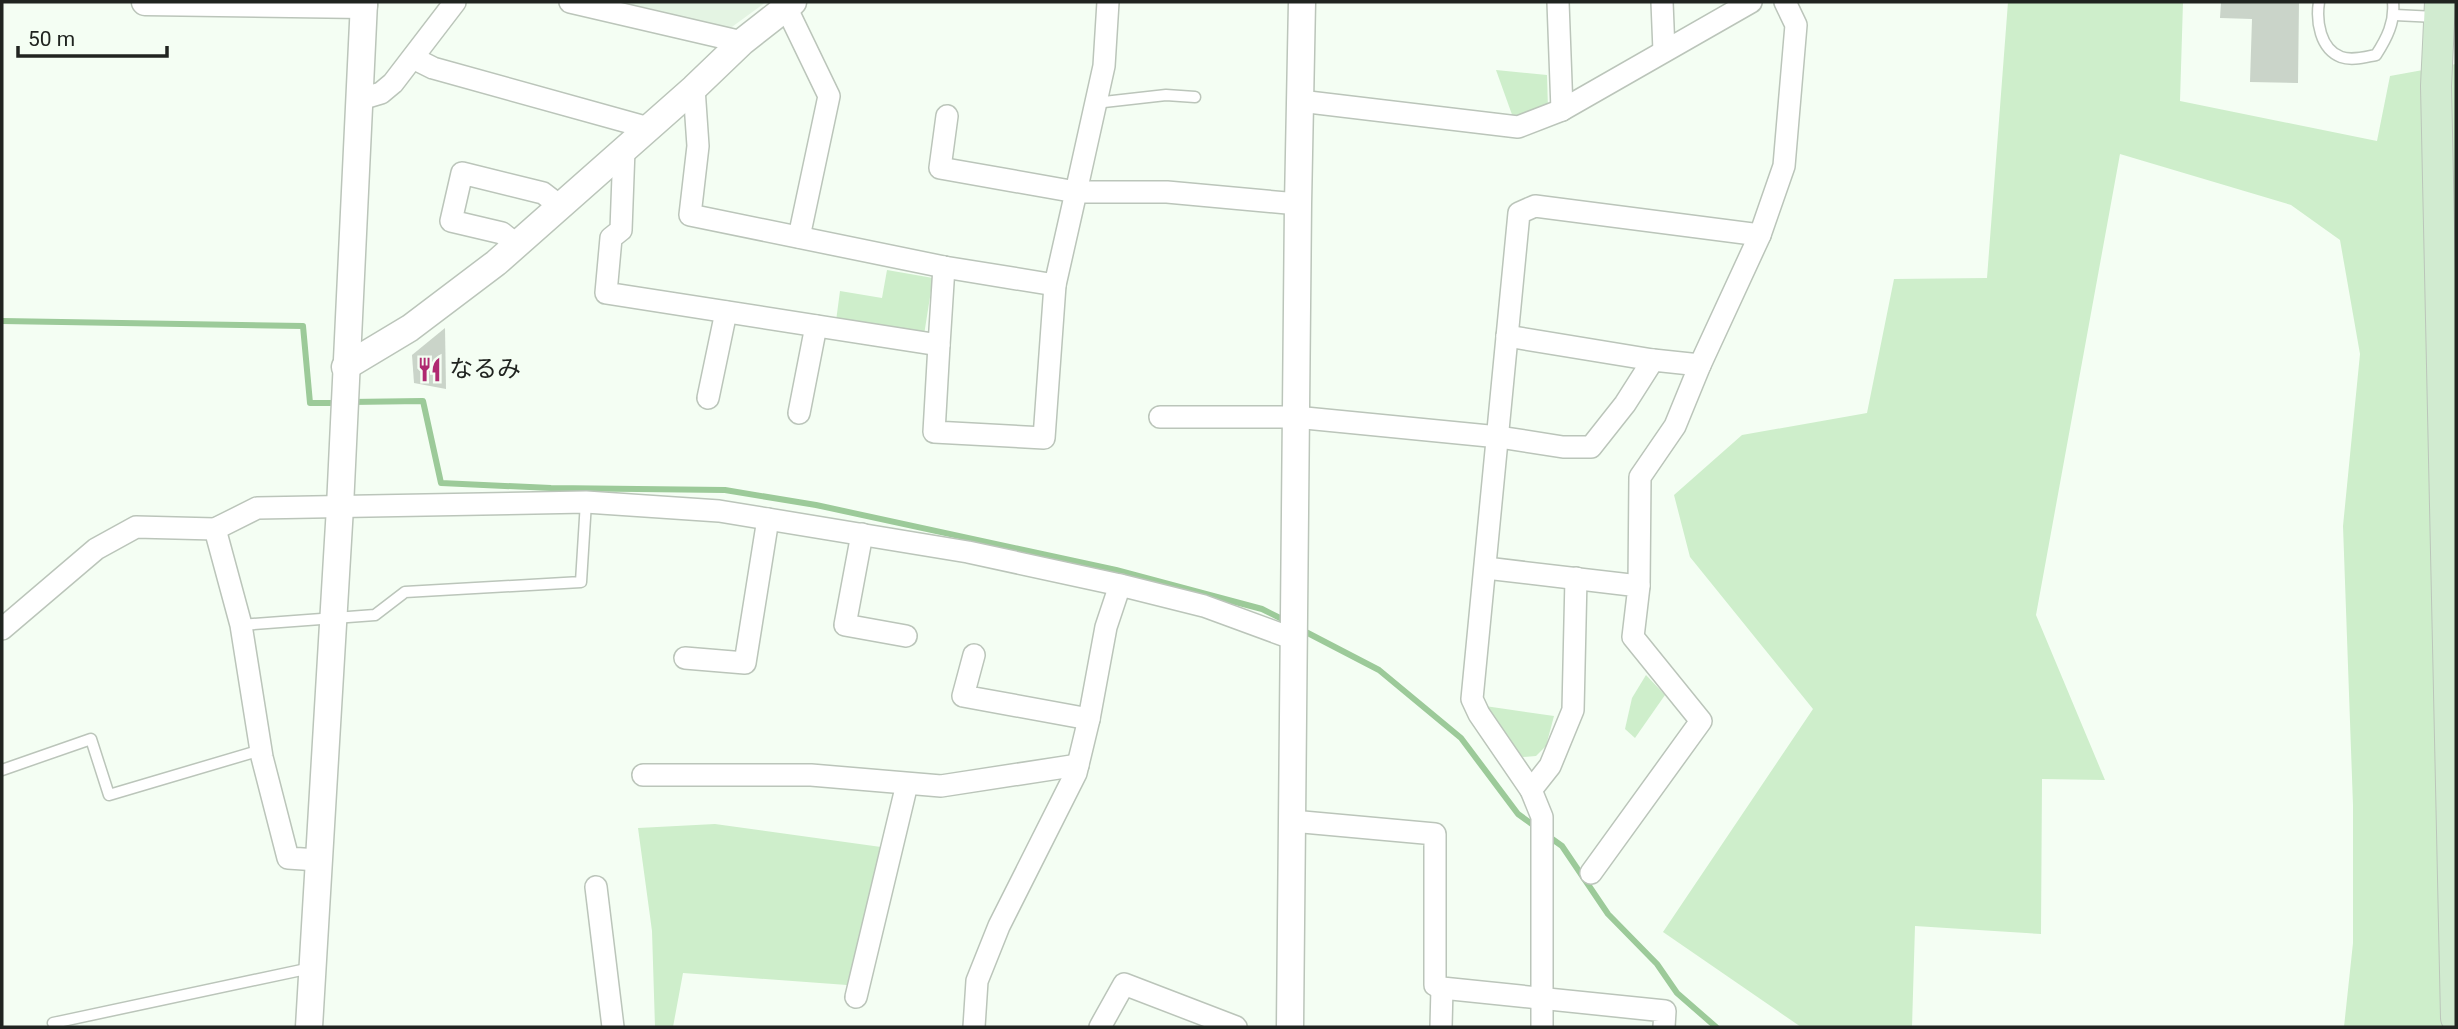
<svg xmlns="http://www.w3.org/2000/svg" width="2458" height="1029" font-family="Roboto,'Noto Sans JP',sans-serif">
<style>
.built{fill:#e4f4e3}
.green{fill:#ceeecb}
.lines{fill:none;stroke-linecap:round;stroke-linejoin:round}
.stream{stroke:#9cca99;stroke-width:6}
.building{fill:#cad4c9}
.service-casing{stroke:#bbc5ba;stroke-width:13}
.minor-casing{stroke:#bbc5ba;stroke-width:24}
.tertiary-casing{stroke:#bbc5ba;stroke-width:29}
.secondary-casing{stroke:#bbc5ba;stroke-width:32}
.service{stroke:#fff;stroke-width:10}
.minor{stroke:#fff;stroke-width:21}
.tertiary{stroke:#fff;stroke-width:26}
.secondary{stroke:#d1ebd0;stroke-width:30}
.labels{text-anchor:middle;stroke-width:5;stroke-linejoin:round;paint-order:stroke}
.poi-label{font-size:24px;fill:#202420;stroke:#f4fef3;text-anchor:start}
</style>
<rect width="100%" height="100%" fill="#f4fef3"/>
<path class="built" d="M601,2H766L725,32Z"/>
<g class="green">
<path d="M2008,2H2183L2180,101L2377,141L2390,76L2456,64V1027H2344L2353,943V805L2343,526L2360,354L2340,240L2291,205L2120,154L2036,615L2105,780L2042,779L2041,934L1915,926L1912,1027H1801L1663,932L1813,709L1690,557L1674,495L1742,435L1867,413L1894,279L1987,278Z"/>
<path d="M1496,70L1547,75L1548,109L1515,123Z"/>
<path d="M887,270L933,278L924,335L836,321L840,291L882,298Z"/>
<path d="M1646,675L1665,695L1635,738L1625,729L1632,698Z"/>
<path d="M1485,706L1554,716L1546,746L1536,756L1523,757L1514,748Z"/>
<path d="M715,824L881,847L847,985L683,973L673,1027H655L652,931L638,828Z"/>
</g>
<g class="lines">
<g class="stream">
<path d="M2,321L303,326L310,403H339"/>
<path d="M350,402L423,401L441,483L551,488L725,490L816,505L1116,570L1262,609L1286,621"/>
<path d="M1302,630L1379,670L1461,738L1518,814L1536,827"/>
<path d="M1548,836L1562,846L1608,914L1657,964L1677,993L1716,1027"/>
</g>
</g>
<g class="building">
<path d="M2221,2H2299L2298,83L2250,82L2252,19L2220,18Z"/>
<path d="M445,328L446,389L414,383L412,355Z"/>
</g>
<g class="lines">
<defs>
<g id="service">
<path d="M2319,2C2316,21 2320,49 2341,57C2352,61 2365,57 2376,55C2387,38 2395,22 2393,2"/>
<path d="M2395,15L2436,17"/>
<path d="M1095,103L1166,95L1195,97"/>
<path d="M241,625L375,615L405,592L581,582L586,502"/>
<path d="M2,770L91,739L109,795L261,750"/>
<path d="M53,1023L311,968"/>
</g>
<g id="minor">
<path d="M570,2L742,42"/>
<path d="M1558,2L1562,110"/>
<path d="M1662,2L1664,51"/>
<path d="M786,7L829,96L799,237"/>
<path d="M413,58L433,68L649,128"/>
<path d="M694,88L698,146L690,215L944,267L1055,285L1076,192H1167L1298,204"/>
<path d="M361,99L381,93L393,83L455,2"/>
<path d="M1300,101L1518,127L1562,110L1751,2"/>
<path d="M947,116L940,168L1076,192L1104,66L1108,2"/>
<path d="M624,149L621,230L611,238L606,293L939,345L944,267"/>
<path d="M517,245L502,233L451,221L462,173L543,193L560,206"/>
<path d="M1507,336L1653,360"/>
<path d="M939,345L934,432L1044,438L1055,285"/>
<path d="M708,398L726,312"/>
<path d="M799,413L816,326"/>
<path d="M1160,417H1295L1499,437L1563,447H1591L1625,404L1653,360L1700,365L1760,235L1784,166L1796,25L1785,2"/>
<path d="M215,529L241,625L262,757L288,858L318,860"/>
<path d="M862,534L845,625L906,636"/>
<path d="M1486,568L1639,586L1633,637L1701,721L1591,873"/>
<path d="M1639,586L1640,477L1675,426L1700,365"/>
<path d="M2,629L96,549L136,527L215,529L257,508L586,502L719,511L968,552L1120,585L1204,606L1294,639"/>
<path d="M974,655L963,696L1089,719"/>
<path d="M685,658L745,663L768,519"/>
<path d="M643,775H811L941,786L1078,765"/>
<path d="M1531,790L1550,766L1573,710L1576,578"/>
<path d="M1292,821L1435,834V985L1442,988L1665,1011L1664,1027"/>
<path d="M596,887L613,1027"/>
<path d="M856,997L907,784"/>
<path d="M974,1027L977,981L999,926L1076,773L1089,719L1106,627L1120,585"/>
<path d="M1100,1027L1124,984L1236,1027"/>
<path d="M1441,1027L1442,988"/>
<path d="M1542,1027V817L1531,790L1479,714L1472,699L1519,213L1535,206L1760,235"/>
</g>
<g id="tertiary">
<path d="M145,2L364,5"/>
<path d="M345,367L410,328L496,263L694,88L742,42L793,2"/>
<path d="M309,1027L340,507L364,2"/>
<path d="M1290,1027L1298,204L1302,2"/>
</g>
<path id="secondary" d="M2440,2L2436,86L2456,1018"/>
</defs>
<use href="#service" class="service-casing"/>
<use href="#minor" class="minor-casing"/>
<use href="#tertiary" class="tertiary-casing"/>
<use href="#secondary" class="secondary-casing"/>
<use href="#service" class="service"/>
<use href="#minor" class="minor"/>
<use href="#tertiary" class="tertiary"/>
<use href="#secondary" class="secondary"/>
</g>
<defs>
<symbol id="restaurant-bare" viewBox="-9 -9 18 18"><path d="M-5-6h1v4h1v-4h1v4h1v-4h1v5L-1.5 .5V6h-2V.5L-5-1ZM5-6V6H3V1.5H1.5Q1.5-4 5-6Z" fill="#af2a71" stroke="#f4fef3" stroke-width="2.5" paint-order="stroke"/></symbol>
</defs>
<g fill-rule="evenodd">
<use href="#restaurant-bare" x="412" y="352" width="35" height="35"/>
</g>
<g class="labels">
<g class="poi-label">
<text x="449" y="377">なるみ</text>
</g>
</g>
<rect width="2458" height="1029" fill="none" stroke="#202420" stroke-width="7"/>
<path d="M18 46v10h149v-10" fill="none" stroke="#202420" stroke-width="3.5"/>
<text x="28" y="46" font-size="21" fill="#202420" stroke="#f4fef3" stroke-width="5" paint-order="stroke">50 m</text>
</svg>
